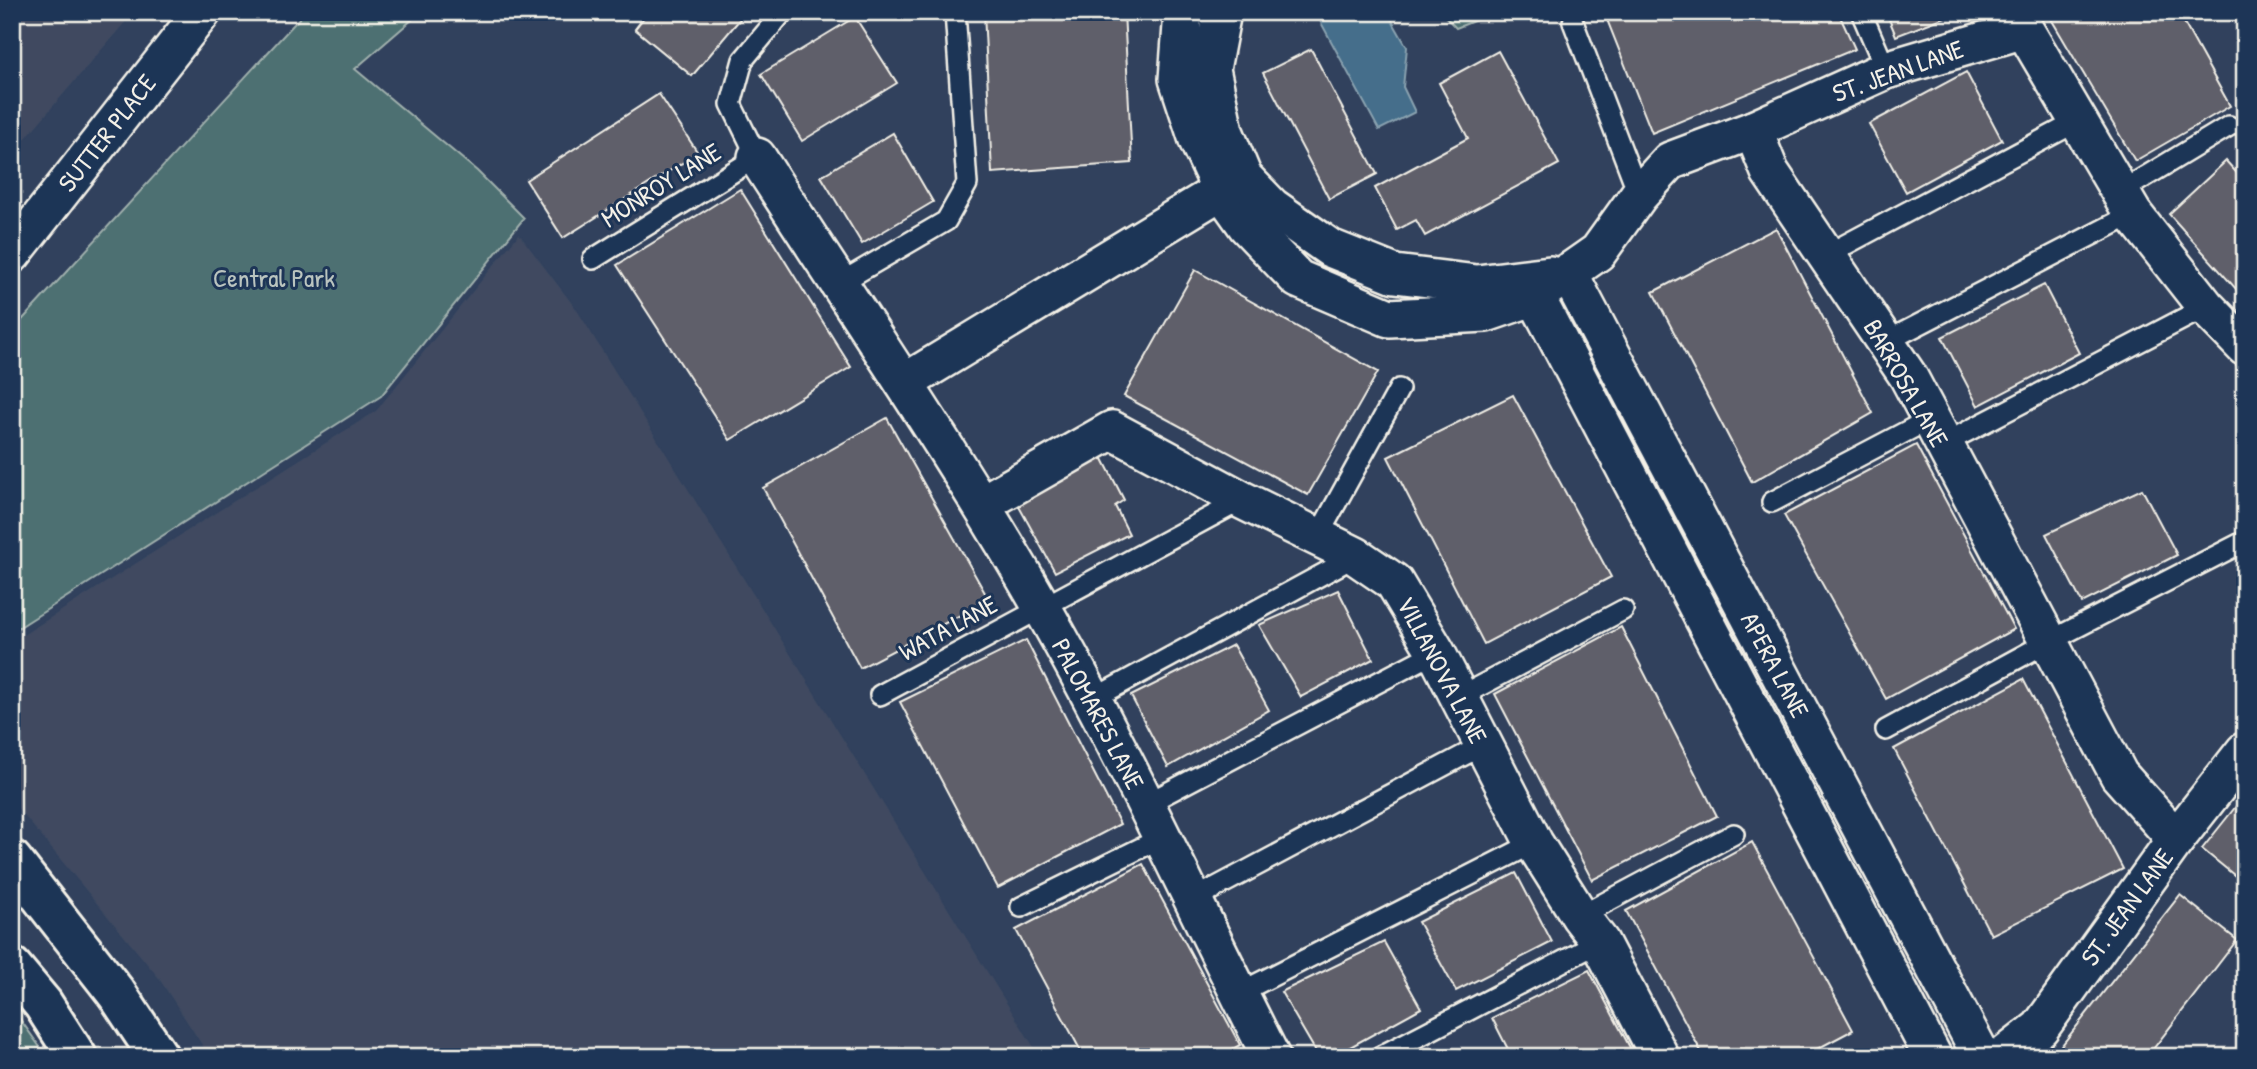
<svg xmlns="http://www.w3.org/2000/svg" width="2257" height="1069" font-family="'Patrick Hand',sans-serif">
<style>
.built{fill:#3f4a61}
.green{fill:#4d7072;stroke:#a0b0ad;stroke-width:2}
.water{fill:#446e8b;stroke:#8aa2b0;stroke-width:2}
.building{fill:#5f5e6a;stroke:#f4f1e8;stroke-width:2}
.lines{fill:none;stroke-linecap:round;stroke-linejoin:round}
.service-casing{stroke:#f4f1e8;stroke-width:24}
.minor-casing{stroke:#f4f1e8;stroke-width:42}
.primary-casing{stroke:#f4f1e8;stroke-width:44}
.service{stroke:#1d3557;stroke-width:19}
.minor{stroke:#1d3557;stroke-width:37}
.primary{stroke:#1d3557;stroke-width:38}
.labels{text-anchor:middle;stroke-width:6;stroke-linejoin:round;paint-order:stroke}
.street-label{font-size:26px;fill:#f4f1e8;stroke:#1d3557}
.park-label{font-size:26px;fill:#bac4bf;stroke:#1d3557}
</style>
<rect width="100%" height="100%" fill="#31415d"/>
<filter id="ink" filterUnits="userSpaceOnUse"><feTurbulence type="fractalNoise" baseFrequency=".0143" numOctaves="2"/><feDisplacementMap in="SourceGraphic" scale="14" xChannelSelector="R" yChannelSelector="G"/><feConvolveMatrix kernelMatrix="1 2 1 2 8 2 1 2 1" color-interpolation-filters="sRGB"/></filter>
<g filter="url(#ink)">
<g class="built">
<path d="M12,12H134L12,154Z"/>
<path d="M519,234L577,310L1040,1057H210L158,977L12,801V642L376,411Z"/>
</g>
<g class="green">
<path d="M305,12H421L355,69L477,171L524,218L381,396L12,632V331Z"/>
<path d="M1441,12H1496L1456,28Z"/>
<path d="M12,1008L47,1057H12Z"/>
</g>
<path class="water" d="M1327,12H1387L1407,47L1403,87L1415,112L1379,130L1318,17Z"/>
<g class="building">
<path d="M648,12H746L692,76L635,29Z"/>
<path d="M984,12H1124L1132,163L992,173Z"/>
<path d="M1604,12H1838L1855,49L1652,133Z"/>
<path d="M1886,12H1958L1896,36Z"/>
<path d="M2047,12H2178L2230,106L2135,161Z"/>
<path d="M855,17L897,83L802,141L761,74Z"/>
<path d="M1311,49L1377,174L1329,199L1263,73Z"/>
<path d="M1498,51L1559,164L1425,236L1416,220L1397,230L1375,188L1468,138L1439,83Z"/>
<path d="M1966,72L2002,140L1906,192L1869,124Z"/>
<path d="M659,94L698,153L563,238L526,180Z"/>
<path d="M893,133L933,202L862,244L821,176Z"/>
<path d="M2226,161L2245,182V299L2169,214Z"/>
<path d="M740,189L851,367L730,440L617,265Z"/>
<path d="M1776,228L1873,413L1752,482L1653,292Z"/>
<path d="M1195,270L1378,372L1308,495L1124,396Z"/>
<path d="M2044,285L2079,353L1978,406L1942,337Z"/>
<path d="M1513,395L1611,577L1484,644L1388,457Z"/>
<path d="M887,418L989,600L860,668L763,488Z"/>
<path d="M1916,445L2014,629L1886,699L1784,515Z"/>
<path d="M1102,457L1124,500L1115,506L1129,534L1055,572L1017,503Z"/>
<path d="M2142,489L2177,555L2082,603L2046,534Z"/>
<path d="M1338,590L1373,659L1301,697L1259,625Z"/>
<path d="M1621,627L1717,816L1592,880L1495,694Z"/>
<path d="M1026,640L1120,824L998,888L900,702Z"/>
<path d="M1233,645L1269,710L1168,767L1131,696Z"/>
<path d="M2023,679L2123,869L1991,935L1894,749Z"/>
<path d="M2245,795V884L2202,849Z"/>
<path d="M1752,842L1853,1030L1802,1057H1704L1626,911Z"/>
<path d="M1143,864L1240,1045L1218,1057H1084L1016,930Z"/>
<path d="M1516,873L1552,942L1456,991L1418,922Z"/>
<path d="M2180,895L2237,940L2147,1057H2058L2055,1054Z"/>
<path d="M1384,942L1421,1008L1332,1057H1319L1281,992Z"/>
<path d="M1589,970L1635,1057H1512L1492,1018Z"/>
</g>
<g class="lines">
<defs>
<g id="service">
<path d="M1861,12L1886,70"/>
<path d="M1573,22L1639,195"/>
<path d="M2120,192L2229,126"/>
<path d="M1826,255L2078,121"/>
<path d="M593,259L757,157L731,104L743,60L783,12"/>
<path d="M838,284L946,221L967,184L955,12"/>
<path d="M1885,342L2133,214"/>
<path d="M1943,444L2206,307"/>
<path d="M1772,502L1930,419"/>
<path d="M1318,536L1399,389"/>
<path d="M880,695L1242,500"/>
<path d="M1459,697L1623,610"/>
<path d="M1091,700L1356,556"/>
<path d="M1886,730L2048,642L2245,541"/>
<path d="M1146,804L1436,652"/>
<path d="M1192,900L1483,745"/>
<path d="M1021,907L1161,838"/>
<path d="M1580,916L1734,834"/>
<path d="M1239,993L1534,843"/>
<path d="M1379,1057L1600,942"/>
</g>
<g id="minor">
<path d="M1183,12L1178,79L1198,140L1222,191L1247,226L1298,279L1389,318L1486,313L1535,296L1933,1057"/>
<path d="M1222,12L1211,69L1224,131L1243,177L1272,207L1330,248L1395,274L1477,284L1550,275"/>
<path d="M1753,130L1770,172L1908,376L2119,775L2176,839"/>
<path d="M757,157C852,306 952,451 1040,604C1124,751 1194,906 1271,1057"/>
<path d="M12,254L202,12"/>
<path d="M1568,272L1982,1057"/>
<path d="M1535,296L1598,252L1639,195L1670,161L1753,130L1886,70L2024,29L2133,214L2206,307L2245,347"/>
<path d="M904,383L1242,178"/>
<path d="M982,504L1112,430L1242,500L1356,556L1394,582L1436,652L1534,843L1580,916L1600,942L1660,1057"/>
<path d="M2003,1057L2040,1028L2176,839L2245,751"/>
</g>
<g id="primary">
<path d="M12,860L117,994L159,1057"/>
<path d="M12,967L43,1004L77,1057"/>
</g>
</defs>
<use href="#service" class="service-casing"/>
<use href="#minor" class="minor-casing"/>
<use href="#primary" class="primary-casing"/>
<use href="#service" class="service"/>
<use href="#minor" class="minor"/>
<use href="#primary" class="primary"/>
</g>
</g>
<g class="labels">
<g class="street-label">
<text transform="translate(1898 71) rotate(-20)" y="9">ST. JEAN LANE</text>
<text transform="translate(107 133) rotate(-52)" y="9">SUTTER PLACE</text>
<text transform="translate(661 185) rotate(-32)" y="9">MONROY LANE</text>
<text transform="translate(1906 383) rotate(60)" y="9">BARROSA LANE</text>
<text transform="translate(948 628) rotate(-29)" y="9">WATA LANE</text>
<text transform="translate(1775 665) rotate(62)" y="9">APERA LANE</text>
<text transform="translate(1442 670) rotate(62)" y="9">VILLANOVA LANE</text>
<text transform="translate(1098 714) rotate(62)" y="9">PALOMARES LANE</text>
<text transform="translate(2127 907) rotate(-54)" y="9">ST. JEAN LANE</text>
</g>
<g class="park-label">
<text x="274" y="287">Central Park</text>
</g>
</g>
<rect width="2257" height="1069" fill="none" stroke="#1d3557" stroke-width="42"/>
<rect x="21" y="21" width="2215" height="1027" fill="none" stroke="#f4f1e8" stroke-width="2.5" filter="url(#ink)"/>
</svg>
